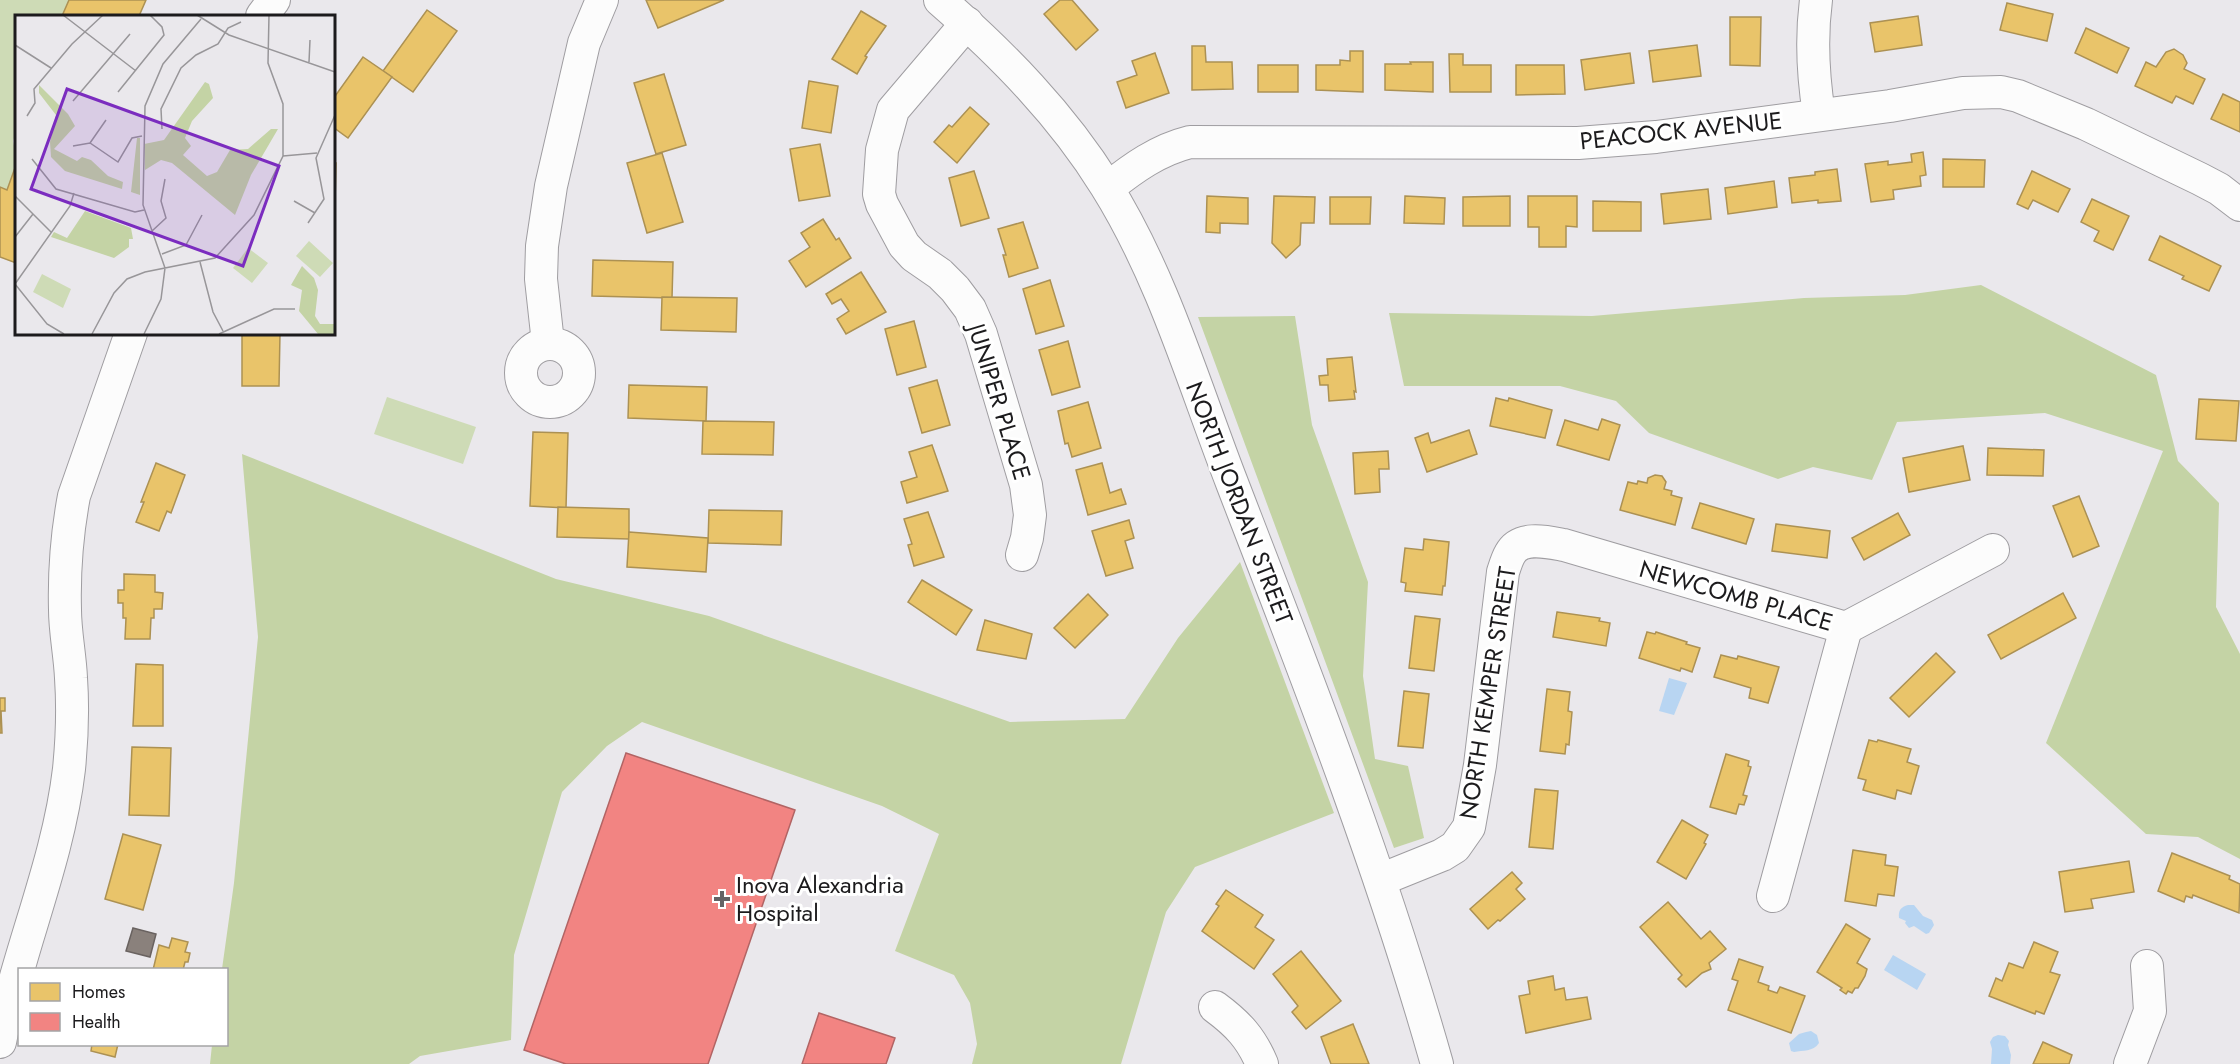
<svg xmlns="http://www.w3.org/2000/svg" width="2240" height="1064" font-family="Jost,sans-serif">
<style>
.green{fill:#cedbb6}
.forest{fill:#c4d3a5}
.water{fill:#b8d5f2}
.homes{fill:#e9c46a;stroke:#ac9153;stroke-width:1.5}
.health{fill:#f28482;stroke:#b26464;stroke-width:1.5}
.industry{fill:#8a817c;stroke:#696260;stroke-width:1.5}
.lines{fill:none;stroke-linecap:round;stroke-linejoin:round}
.minor-casing{stroke:#9f9da1;stroke-width:34}
.minor{stroke:#fcfcfc;stroke-width:32}
.poi-dot{fill:#646365;stroke:#fff;stroke-width:2}
.labels{text-anchor:middle;stroke-width:6;stroke-linejoin:round;paint-order:stroke}
.street-label{font-size:24px;fill:#1c1b1d;stroke:#fff}
.poi-label{font-size:24px;fill:#1c1b1d;stroke:#fff;text-anchor:start}
.inset-road{fill:none;stroke:#989699;stroke-width:1.5}
.view{fill:#7b2cbf;fill-opacity:0.15;stroke:#7b2cbf;stroke-width:3}
.inset-edge{fill:none;stroke:#1c1b1d;stroke-width:3}
</style>
<rect width="100%" height="100%" fill="#eae8ec"/>
<g class="green">
<path d="M0,0H69L62,16H16V132L13,141C18,164 15,168 7,190L0,187Z"/>
<path d="M387,397L476,427L463,464L374,434Z"/>
</g>
<g class="forest">
<path d="M1981,285L2156,375L2178,461L2219,503L2216,607L2240,654V859L2198,837L2146,834L2046,743L2163,451L2045,413L1897,422L1872,480L1813,467L1778,479L1649,433L1616,401L1560,386H1404L1389,313L1592,316L1804,298L1905,295Z"/>
<path d="M1295,316L1312,425L1368,582L1363,676L1375,759L1408,766L1424,838L1394,848L1198,317Z"/>
<path d="M242,454L556,579L709,616L1010,722L1125,719L1178,638L1240,562L1334,813L1195,867L1166,912L1121,1064H972L977,1044L970,1003L954,975L895,951L939,834L882,806L642,722L607,746L562,792L514,955L511,1040L420,1056L409,1064H210L212,1045L226,1044V970L222,969L234,883L258,637Z"/>
</g>
<g class="water">
<path d="M1669,678L1687,683L1674,715L1659,711Z"/>
<path d="M1908,905H1914L1923,916L1932,920L1934,925L1929,933L1926,934L1914,926L1909,928L1905,923L1906,921L1899,918C1898,910 1901,907 1908,905Z"/>
<path d="M1893,955L1926,974L1917,990L1884,970Z"/>
<path d="M1806,1032L1811,1031L1817,1035L1819,1043C1813,1052 1803,1050 1794,1052L1791,1051L1789,1043L1799,1034Z"/>
<path d="M1998,1035L2005,1036L2009,1041L2008,1045L2011,1055L2010,1064H1991L1992,1049L1990,1042L1993,1037Z"/>
</g>
<g class="homes">
<path d="M69,0H146L139,16H62Z"/>
<path d="M646,0H724L658,28Z"/>
<path d="M1060,0H1072L1098,30L1076,50L1044,14Z"/>
<path d="M2007,3L2053,14L2047,41L2000,30Z"/>
<path d="M427,10L457,31L413,92L383,71Z"/>
<path d="M861,11L886,26L865,56L867,57L857,74L832,59Z"/>
<path d="M1918,16L1922,45L1875,52L1870,23Z"/>
<path d="M1730,17H1761L1760,66L1730,65Z"/>
<path d="M2086,28L2129,48L2117,73L2075,53Z"/>
<path d="M1697,45L1701,76L1653,82L1649,51Z"/>
<path d="M1192,46H1205L1206,62H1232L1233,89L1192,90Z"/>
<path d="M2174,49L2183,55L2187,63L2184,69L2205,79L2193,104L2176,96L2172,103L2135,86L2146,62L2156,67L2166,52Z"/>
<path d="M1350,51H1363V92L1316,90V65H1340V60L1350,61Z"/>
<path d="M1155,53L1169,93L1126,108L1117,82L1137,75L1132,61Z"/>
<path d="M1630,53L1634,83L1585,90L1581,60Z"/>
<path d="M1449,54H1463V65H1491V92H1450Z"/>
<path d="M363,57L392,77L348,138L333,127V99Z"/>
<path d="M1410,62H1433V92L1385,90V64H1411Z"/>
<rect x="1258" y="65" width="40" height="27"/>
<path d="M1516,65H1564L1565,94L1516,95Z"/>
<path d="M664,74L686,145L656,154L634,83Z"/>
<path d="M809,81L838,86L831,133L802,128Z"/>
<path d="M2223,94L2240,102V132L2211,119Z"/>
<path d="M970,107L989,124L957,163L934,142L949,125L952,127Z"/>
<path d="M820,144L830,196L799,201L790,149Z"/>
<path d="M1923,152L1926,175L1920,176L1921,186L1893,190L1894,199L1871,202L1865,164L1888,161V165L1912,162L1911,154Z"/>
<path d="M662,153L683,222L647,233L627,163Z"/>
<path d="M1943,159L1985,160L1984,187H1943Z"/>
<path d="M333,163H336L334,241H333Z"/>
<path d="M16,165V263L0,257V187L7,190Z"/>
<path d="M1837,169L1841,201L1818,203V200L1792,203L1789,178L1815,175V172Z"/>
<path d="M974,171L989,218L961,226L949,178Z"/>
<path d="M2032,171L2070,189L2058,212L2033,200L2028,209L2017,204Z"/>
<path d="M1774,181L1777,207L1728,214L1725,188Z"/>
<path d="M1708,189L1711,219L1664,224L1661,194Z"/>
<path d="M1207,196L1248,198V224L1220,223V233L1206,232Z"/>
<path d="M1274,196L1315,197L1314,223H1301L1300,245L1286,258L1272,243Z"/>
<path d="M1405,196L1445,198L1444,224L1404,223Z"/>
<path d="M1510,196V226H1463V197Z"/>
<path d="M1528,196H1577V227L1566,226V247H1539V227H1528Z"/>
<path d="M1330,197H1371L1370,224H1330Z"/>
<path d="M2092,199L2129,216L2113,250L2094,241L2099,231L2081,222Z"/>
<path d="M1593,201L1641,202V231H1593Z"/>
<path d="M823,219L836,240L839,238L851,258L806,287L789,261L810,247L801,233Z"/>
<path d="M1023,222L1038,268L1009,277L1003,255H1006L998,229Z"/>
<path d="M2160,236L2221,266L2209,291L2182,279L2184,276L2149,260Z"/>
<path d="M593,260L673,262L672,298L592,296Z"/>
<path d="M861,272L886,312L846,334L837,319L849,311L841,299L832,304L826,294Z"/>
<path d="M1050,280L1064,326L1036,334L1023,289Z"/>
<path d="M662,297L737,298L736,332L661,330Z"/>
<path d="M914,321L926,367L897,375L885,329Z"/>
<path d="M242,333H280L279,386H242Z"/>
<path d="M1068,341L1080,387L1052,395L1039,350Z"/>
<path d="M1352,357L1356,392L1354,391L1355,399L1329,401L1328,385H1320L1319,376L1328,375L1327,359Z"/>
<path d="M937,380L950,425L922,433L909,388Z"/>
<path d="M629,385L707,387L706,421L628,418Z"/>
<path d="M1496,398L1508,401L1509,398L1552,410L1545,438L1490,426Z"/>
<path d="M2199,399L2239,401L2236,441L2196,439Z"/>
<path d="M1088,402L1101,448L1072,457L1068,443L1065,444L1058,411Z"/>
<path d="M1602,419L1620,425L1609,460L1557,445L1565,420L1598,430Z"/>
<path d="M703,421L774,422L773,455L702,454Z"/>
<path d="M1469,430L1477,454L1427,472L1415,438L1428,433L1431,443Z"/>
<path d="M533,432L568,433L566,508L530,506Z"/>
<path d="M932,445L948,491L907,503L901,482L917,477L909,452Z"/>
<path d="M1963,446L1970,480L1909,492L1903,458Z"/>
<path d="M1988,448L2044,450L2043,476L1987,475Z"/>
<path d="M1388,451L1389,469H1379L1380,492L1355,494L1353,453Z"/>
<path d="M156,463L185,475L171,513L167,511L159,531L136,522L144,502H141Z"/>
<path d="M1102,463L1110,493L1121,489L1126,504L1088,515L1076,470Z"/>
<path d="M1655,475L1662,476L1666,482L1664,489L1672,491L1671,495L1682,498L1675,525L1620,510L1628,482L1637,484L1638,481L1647,483L1648,478Z"/>
<path d="M2079,496L2099,546L2073,557L2053,506Z"/>
<path d="M1700,503L1754,519L1746,544L1692,528Z"/>
<path d="M558,507L629,509V539L557,537Z"/>
<path d="M709,510L782,511L781,545L708,543Z"/>
<path d="M928,512L944,557L914,566L908,545L912,544L904,519Z"/>
<path d="M1898,513L1910,535L1864,560L1852,538Z"/>
<path d="M1129,520L1134,538L1125,541L1133,568L1106,576L1092,531Z"/>
<path d="M1776,524L1830,531L1827,558L1772,551Z"/>
<path d="M629,532L708,538L706,572L627,567Z"/>
<path d="M1424,539L1449,542L1445,586H1443L1442,595L1405,591L1406,583L1401,582L1405,548L1423,550Z"/>
<path d="M124,574L155,575V592L163,593L162,609H154V618H151L150,639H125L126,618H123V603H118V590H124Z"/>
<path d="M922,580L972,610L956,635L908,602Z"/>
<path d="M2063,593L2076,618L2001,659L1988,635Z"/>
<path d="M1088,594L1108,615L1075,648L1054,628Z"/>
<path d="M1557,612L1600,618L1599,621L1610,623L1606,646L1553,637Z"/>
<path d="M1415,616L1440,619L1434,671L1409,668Z"/>
<path d="M985,620L1032,634L1026,659L977,650Z"/>
<path d="M1647,632L1655,634L1656,632L1687,642L1686,644L1700,648L1692,672L1681,668L1680,671L1639,658Z"/>
<path d="M1936,653L1955,672L1909,717L1890,698Z"/>
<path d="M1721,655L1737,659L1738,656L1779,667L1768,703L1749,698L1751,688L1714,677Z"/>
<path d="M136,664L163,665V726H133Z"/>
<path d="M1547,689L1570,692L1568,711L1572,712L1569,745L1566,744L1565,754L1540,751Z"/>
<path d="M1404,691L1429,694L1423,748L1398,746Z"/>
<path d="M0,698H5V711H1L2,733H0Z"/>
<path d="M1869,740L1877,742L1878,740L1911,749L1907,762L1919,766L1911,794L1897,790L1895,799L1863,790L1866,780L1858,778Z"/>
<path d="M132,747L171,748L169,816L129,815Z"/>
<path d="M1726,754L1749,761L1748,766L1751,767L1743,795L1747,796L1744,805L1739,804L1736,814L1710,807Z"/>
<path d="M1535,789L1558,791L1553,849L1529,847Z"/>
<path d="M1682,820L1708,835L1704,843L1706,844L1686,879L1657,862Z"/>
<path d="M123,834L161,845L143,910L105,899Z"/>
<path d="M1853,850L1886,855L1885,865L1898,867L1894,896L1878,894L1876,906L1845,901Z"/>
<path d="M2172,853L2230,876L2229,879L2240,884L2239,913L2193,895L2192,898L2186,896L2184,902L2158,891Z"/>
<path d="M2129,861L2134,892L2091,899L2093,908L2065,912L2059,872Z"/>
<path d="M1512,872L1522,883L1516,889L1525,899L1500,921L1498,920L1488,929L1470,909Z"/>
<path d="M1226,890L1263,915L1255,927L1274,940L1254,969L1202,931L1219,906L1216,904Z"/>
<path d="M1668,902L1701,939L1710,931L1726,949L1709,963L1711,969L1702,973L1686,987L1678,979L1682,975L1640,927Z"/>
<path d="M1846,924L1870,939L1857,963L1867,969L1865,976L1858,988H1855L1852,993L1848,991L1846,994L1840,990L1842,988L1817,972Z"/>
<path d="M172,938L188,942L185,952L190,953L188,962H185L183,970H153L159,945L169,948Z"/>
<path d="M2034,942L2058,952L2050,972L2060,975L2044,1014L2036,1011L2035,1014L1989,996L1996,978L2002,981L2009,963L2023,968Z"/>
<path d="M1301,951L1341,1001L1306,1029L1292,1012L1298,1006L1273,974Z"/>
<path d="M1739,959L1763,967L1758,982L1769,986L1768,990L1777,993L1780,987L1805,996L1791,1033L1728,1010L1738,981L1732,979Z"/>
<path d="M1553,976L1555,990L1564,988L1566,1000L1587,997L1591,1019L1526,1033L1519,996L1530,994L1528,981Z"/>
<path d="M1353,1024L1369,1064H1331L1321,1037Z"/>
<path d="M2043,1042L2072,1055L2069,1064H2033Z"/>
<path d="M92,1044H118L115,1057L91,1051Z"/>
</g>
<g class="health">
<path d="M626,753L795,810L708,1064H566L524,1050Z"/>
<path d="M819,1013L895,1038L886,1064H802Z"/>
</g>
<path class="industry" d="M133,928L156,934L150,957L126,951Z"/>
<g class="lines">
<defs>
<g id="minor">
<path d="M940,0C1003,55 1062,115 1106,186C1163,277 1194,385 1232,483C1306,675 1381,866 1437,1064"/>
<path d="M1816,0C1811,38 1813,76 1819,114"/>
<path d="M262,16L274,0"/>
<path d="M967,23L893,110L882,150L879,194L882,204L904,245L914,256L940,274L955,289L970,309L981,334L1026,485L1030,515L1027,538L1022,555"/>
<path d="M1108,188C1133,168 1158,150 1190,142L1578,143L1656,137L1890,106L1963,93L2001,92L2018,96L2086,124L2200,179L2219,189L2240,205"/>
<path d="M548,343L541,279L542,246L551,186L584,43L602,0"/>
<circle cx="550" cy="373" r="29"/>
<path d="M1380,880L1442,855L1455,847L1469,827L1480,765L1503,572C1505,566 1507,559 1510,554C1520,535 1548,542 1564,545L1846,628L1993,550"/>
<path d="M1773,896L1846,628"/>
<path d="M1215,1007C1238,1024 1251,1038 1262,1064"/>
<path d="M0,1042C18,950 58,863 69,769C72,739 73,707 71,678C70,655 65,632 65,610C64,572 67,533 74,496L131,333"/>
<path d="M2130,1064L2150,1011L2147,966"/>
</g>
</defs>
<use href="#minor" class="minor-casing"/>
<use href="#minor" class="minor"/>
</g>
<path class="poi-dot" d="M719 890h6v6h6v6h-6v6h-6v-6h-6v-6h6z"/>
<g class="labels">
<g class="street-label">
<text transform="translate(1681 131) rotate(-6)" y="8">PEACOCK AVENUE</text>
<text transform="translate(999 402) rotate(73)" y="8">JUNIPER PLACE</text>
<text transform="translate(1239 503) rotate(69)" y="8">NORTH JORDAN STREET</text>
<text transform="translate(1736 596) rotate(16)" y="8">NEWCOMB PLACE</text>
<text transform="translate(1488 693) rotate(-81)" y="8">NORTH KEMPER STREET</text>
</g>
<g class="poi-label">
<text x="736" y="893">Inova Alexandria<tspan x="736" dy="28">Hospital</tspan></text>
</g>
</g>
<g transform="translate(15 15)">
<rect width="320" height="320" fill="#eae8ec"/>
<path d="M294,226L318,248L305,262L281,241ZM233,233L253,248L237,268L218,253ZM27,259L56,274L48,293L18,277Z" fill="#cedbb6"/>
<path d="M190,67L194,69L198,83L177,106L170,123L176,131L168,140L192,161L202,157L215,135L233,134L256,114H263L236,160L220,200L157,148L146,145L130,155L129,129L149,125ZM24,70L53,99L60,111L39,134L62,146L67,142L76,145L93,161L108,167L107,174L50,156L36,142L35,127L41,100L24,78ZM122,123H125V180L116,177ZM70,196L116,213L118,224H114V232L99,243L36,222L39,217L52,223ZM287,251L299,263L303,275L300,301L305,309H319V319H303L284,296L287,275L276,270Z" fill="#c4d3a5"/>
<path class="inset-road" d="M48,0L121,56M182,0L214,20L320,57M0,30L36,53M294,47L295,25M103,77L149,20L147,12L135,0M58,86L115,19M12,101L20,88L19,74L57,29L88,0M147,114L146,94L166,53L181,40L203,29L213,13L226,7M75,128L91,105M58,131L75,128L103,147L117,123L127,121M268,141L302,138M17,144L41,174L120,197L129,195M0,181L36,217M279,186L300,198M293,208L309,184L301,143L320,100M137,216L151,203L146,186L150,164M0,222L18,199M147,239L171,230L187,200M185,247L198,297L208,316M49,319L32,309L0,269L55,191L59,178M77,319L99,278L112,264L130,257L200,243L239,200L268,141V89L253,48L254,0M129,319L146,284L150,253L128,190L130,91L148,49L186,4M204,319L259,294H280"/>
<path class="view" d="M52,74L264,151L228,251L16,174Z"/>
<rect width="320" height="320" class="inset-edge"/>
</g>
<rect x="18" y="968" width="210" height="78" fill="#ffffff" stroke="#a4a4a5" stroke-width="1.5"/>
<rect x="30" y="983" width="30" height="18" fill="#e9c46a" stroke="#a4a4a5" stroke-width="1.5"/>
<text x="72" y="998" font-size="18" fill="#1c1b1d">Homes</text>
<rect x="30" y="1013" width="30" height="18" fill="#f28482" stroke="#a4a4a5" stroke-width="1.5"/>
<text x="72" y="1028" font-size="18" fill="#1c1b1d">Health</text>
</svg>
